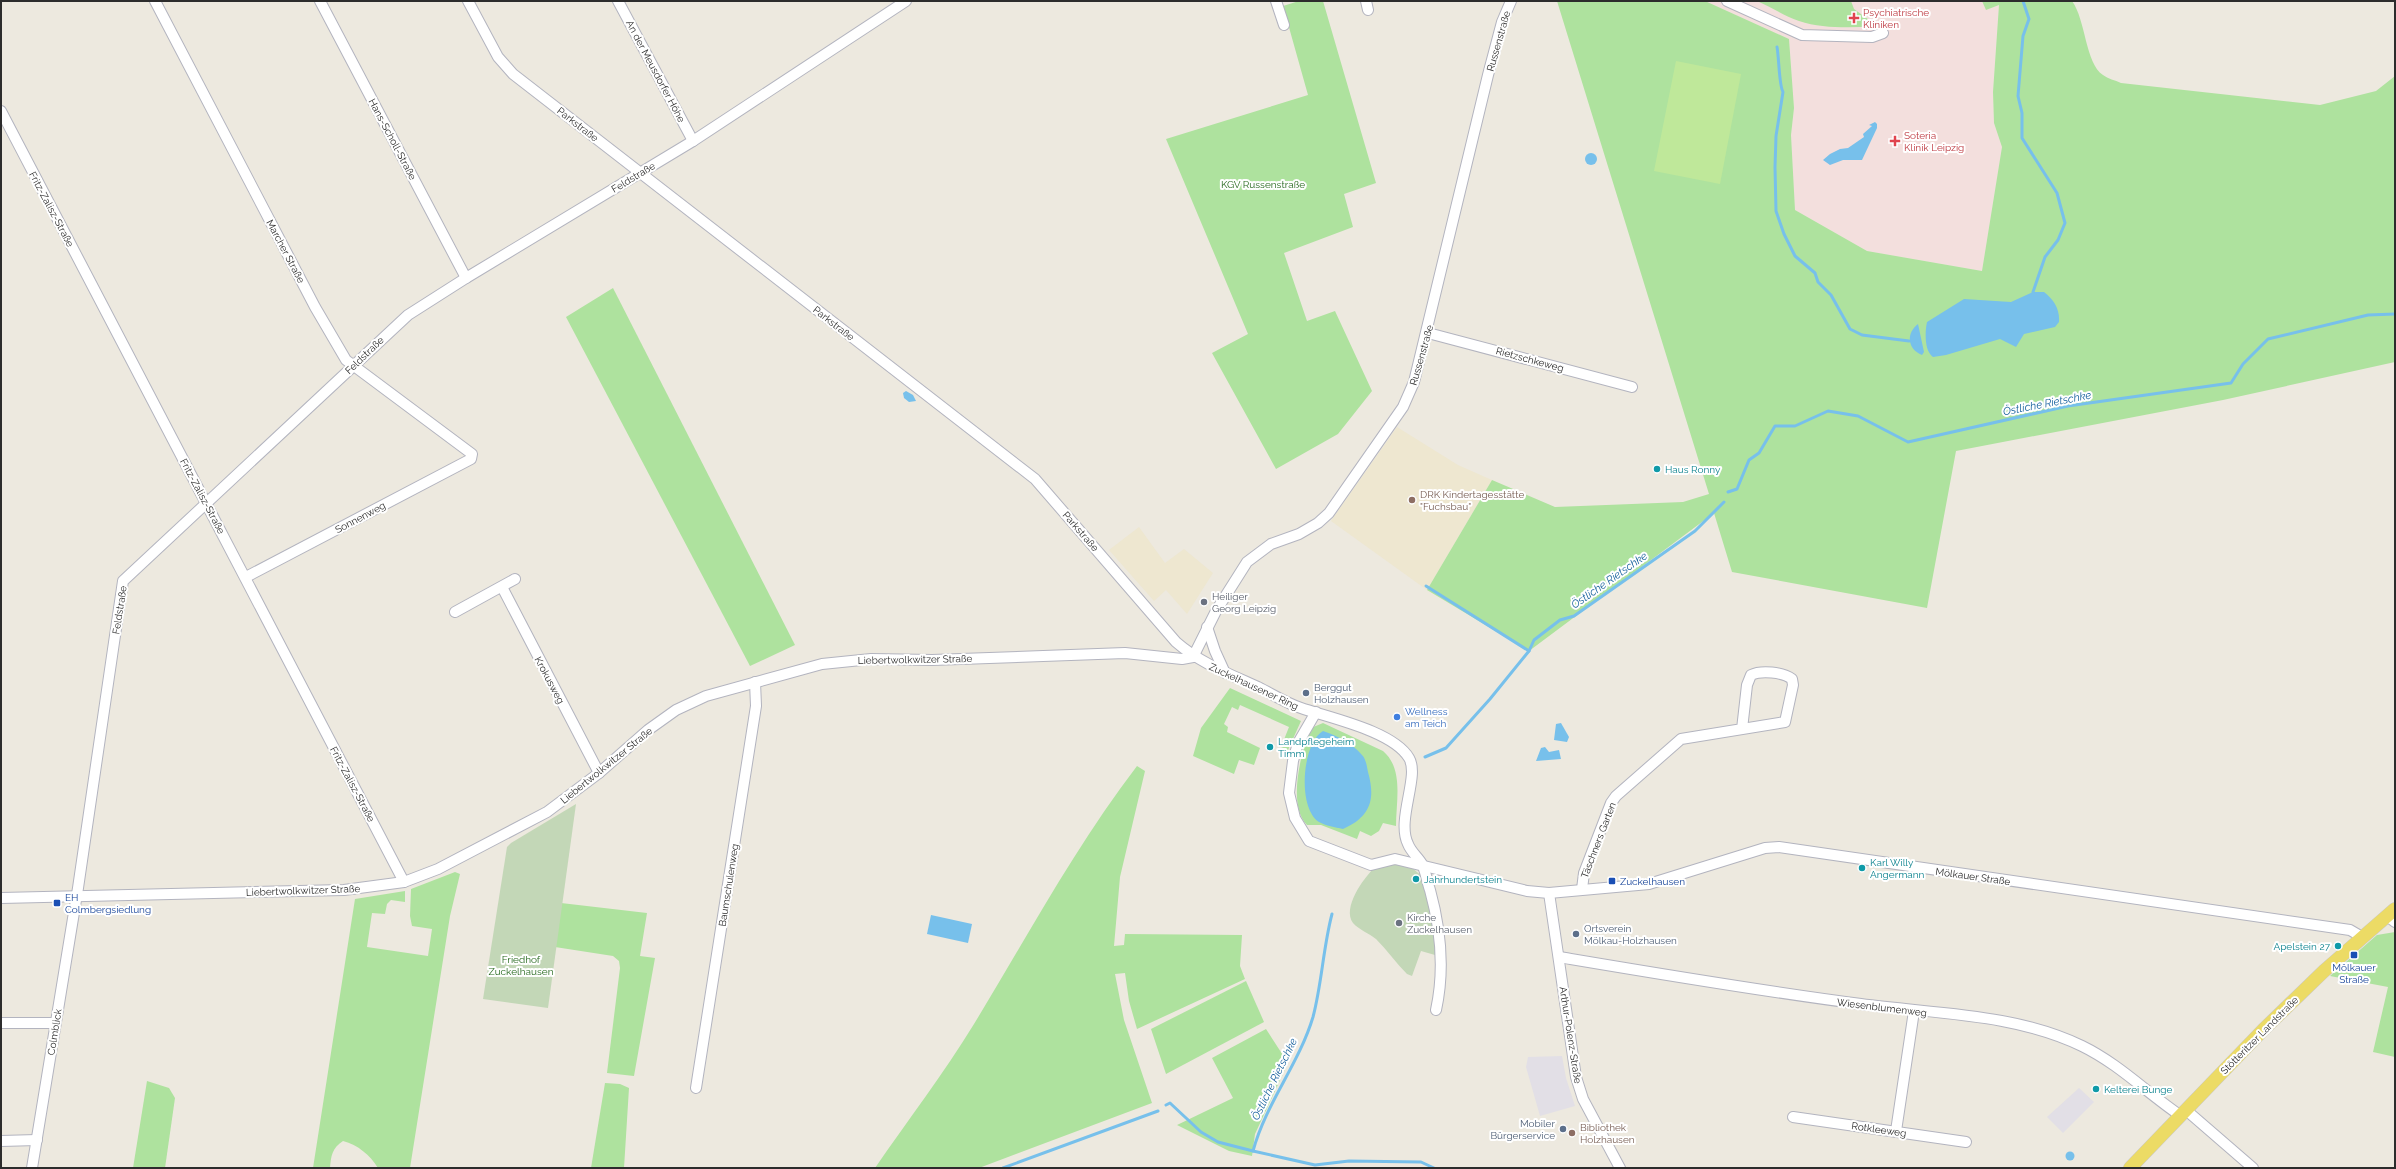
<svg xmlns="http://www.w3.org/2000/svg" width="2396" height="1169" font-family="Raleway,sans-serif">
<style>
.industrial{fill:#e2dfe6}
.education{fill:#eee7d0}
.medical{fill:#f3dfdd}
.green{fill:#aee29e}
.cemetery{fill:#c3d7b7}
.pitch{fill:#bfe89a}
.water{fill:#77c0eb}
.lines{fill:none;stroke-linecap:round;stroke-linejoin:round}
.stream{stroke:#77c0eb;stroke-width:3}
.minor-casing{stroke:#b3b4bf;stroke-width:12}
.major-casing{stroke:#c8c8c8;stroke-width:14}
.minor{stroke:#fff;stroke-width:10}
.major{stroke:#ecdb65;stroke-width:13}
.health-dot{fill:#e0444e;stroke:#fff;stroke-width:1.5}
.culture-dot{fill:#0f9aa8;stroke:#fff;stroke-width:1.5}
.education-dot{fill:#8d6e63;stroke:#fff;stroke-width:1.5}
.worship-dot{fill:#6b7280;stroke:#fff;stroke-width:1.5}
.service-dot{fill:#5c6f8a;stroke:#fff;stroke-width:1.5}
.shop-dot{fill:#3f7fe0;stroke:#fff;stroke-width:1.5}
.transit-dot{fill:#1a4fb4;stroke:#fff;stroke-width:1.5}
.labels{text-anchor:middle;stroke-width:4;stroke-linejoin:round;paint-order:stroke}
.health-label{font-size:10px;fill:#be3a42;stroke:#fff;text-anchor:start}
.street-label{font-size:10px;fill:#2c2c2c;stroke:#fff}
.park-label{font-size:10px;fill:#25681d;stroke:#fff}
.culture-label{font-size:10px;fill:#0d838f;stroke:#fff;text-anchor:start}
.education-label{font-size:10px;fill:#785e54;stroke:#fff;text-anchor:start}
.worship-label{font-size:10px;fill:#5b616d;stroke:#fff;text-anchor:start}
.service-label{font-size:10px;fill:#4e5e75;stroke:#fff;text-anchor:start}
.shop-label{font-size:10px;fill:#366cbe;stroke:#fff;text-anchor:start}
.transit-label{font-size:10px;fill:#164399;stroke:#fff;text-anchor:start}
.water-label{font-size:11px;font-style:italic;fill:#125e9b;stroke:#fff}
</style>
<rect width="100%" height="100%" fill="#ede9df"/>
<g class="industrial">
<path d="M1562,1056L1566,1078L1575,1106L1540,1116L1526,1067L1528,1057Z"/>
<path d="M2079,1088L2094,1102L2063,1133L2047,1117Z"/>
</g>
<g class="education">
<path d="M1397,427L1458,465L1492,480L1427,590L1331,521Z"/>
<path d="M1139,527L1165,563L1184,549L1213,573L1187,614L1166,590L1154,601L1109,550Z"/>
</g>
<path class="medical" d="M1705,1H1982L1986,10L1999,5L1993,92L1994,123L2002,147L1982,271L1867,251L1795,210L1791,135L1794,108L1789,39Z"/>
<g class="green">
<path d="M1299,1H1323L1376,183L1344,194L1353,227L1284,253L1307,321L1335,311L1372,391L1338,434L1276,469L1212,353L1248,334L1166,139L1308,95L1283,6Z"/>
<path d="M1557,1H1705L1789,39L1794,108L1791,135L1795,210L1867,251L1982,271L2002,147L1994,123L1993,92L1999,5L1986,10L1982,1H2072C2086,20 2085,63 2103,75C2108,79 2115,80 2121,83L2320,105L2376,91L2395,76V362L2223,400L1956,451L1927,608L1732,572L1714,513L1529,651L1427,590L1492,480L1555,507L1683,502L1709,494Z"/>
<path d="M1757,1H1851L1854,9L1872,22V27C1848,27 1822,29 1799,21C1784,16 1771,7 1757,1Z"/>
<path d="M613,288L795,645L750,666L566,317Z"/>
<path d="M1230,688L1301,721L1288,750L1281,747L1289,727L1240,705L1238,710L1232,707L1224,724L1228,727L1227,732L1260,748L1254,765L1239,760L1234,774L1193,756L1201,728Z"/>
<path d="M1323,723L1383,751C1404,769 1396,801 1396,826L1383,823L1379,831L1371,836L1360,831L1357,839L1321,825H1307C1287,805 1301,751 1311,728Z"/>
<path d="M1137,766L1145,771L1120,877L1114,946L1124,945L1125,934L1242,935L1240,966L1245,979L1137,1029L1129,1001L1125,973L1115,974L1124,1020L1152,1103L979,1168H875C908,1120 944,1073 974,1024C1027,937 1075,847 1137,766Z"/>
<path d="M455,872L460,874L450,916L410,1168H378C370,1155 358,1145 343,1141C332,1148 331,1156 330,1168H313L355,899L405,891V902L391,900L387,904L385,914L372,913L367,947L428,956L432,929L412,926L410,916L411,889Z"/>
<path d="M561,903L647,913L640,956L655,958L634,1076L607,1073L620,968L619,961L613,956L555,947Z"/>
<path d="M2395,932V1057L2373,1052L2388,987L2330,976L2377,935Z"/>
<path d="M1246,981L1264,1022L1166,1074L1151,1029Z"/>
<path d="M1266,1029L1288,1063L1255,1134L1252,1156L1229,1151L1177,1125L1233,1098L1212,1058Z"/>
<path d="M147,1081L169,1088L175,1098L165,1168H133Z"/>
<path d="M605,1083L620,1084L629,1088L624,1168H591Z"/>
</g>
<g class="cemetery">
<path d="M576,804L548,1008L483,999L507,847L511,843Z"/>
<path d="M1398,864L1410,866L1424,878L1438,950L1435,955L1421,951L1412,976L1407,974C1396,963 1387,950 1376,939C1369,933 1359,930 1353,923C1342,908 1363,879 1374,868Z"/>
</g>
<path class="pitch" d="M1676,61L1741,74L1720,184L1654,171Z"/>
<g class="water">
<path d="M1875,122L1877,124V128L1862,160H1843L1830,165L1823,160L1830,154L1840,149L1848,148L1864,137L1863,134L1872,126L1869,125Z"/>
<circle cx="1591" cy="159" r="6"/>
<path d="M2033,292H2044C2054,300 2060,309 2059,322L2055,327L2024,334L2016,347L2000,339L1946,355L1933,357C1924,351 1925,331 1927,322L1964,299L2011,302Z"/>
<path d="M1918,324L1924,352L1922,355C1907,349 1906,333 1918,324Z"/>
<path d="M906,391L913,395L916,401L909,402L904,398L903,393Z"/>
<path d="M1561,723L1569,737L1567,742L1554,740L1556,724Z"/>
<path d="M1323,731C1338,736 1352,743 1362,755C1366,759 1367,767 1368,772C1376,800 1370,817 1343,829C1335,827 1326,826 1319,822C1297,808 1302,743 1323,731Z"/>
<path d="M1545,747L1549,752L1559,750L1561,759L1536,761L1541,748Z"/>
<path d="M931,915L972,924L968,943L927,934Z"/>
<circle cx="2070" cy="1156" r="4.5"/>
</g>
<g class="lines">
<g class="stream">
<path d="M2023,1L2029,19L2023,36L2018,96L2022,113V138L2057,193L2065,223L2058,240L2045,257L2033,292"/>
<path d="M1777,47C1779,57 1779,86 1783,92L1776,136L1775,167L1776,211L1784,234L1795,256L1815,273L1818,282L1831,295L1850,329L1862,335L1909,341"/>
<path d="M1728,492L1737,489L1749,460L1759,453L1775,426H1795L1828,411L1858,416L1908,442L2068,406L2231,383L2243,364L2268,339L2368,315L2395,314"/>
<path d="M1426,586L1529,651"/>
<path d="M1425,757L1446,748L1490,699L1529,651L1534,640L1560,620L1574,616L1695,531L1724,502"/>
<path d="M1166,1105L1170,1103L1201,1132L1218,1142L1253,1151L1315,1165L1349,1161L1421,1162L1434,1168"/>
<path d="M1253,1151C1266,1103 1299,1064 1313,1017C1322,983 1323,948 1332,914"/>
<path d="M1003,1168L1158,1111"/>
</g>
<defs>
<g id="minor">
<path d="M155,1L315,307L346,360L472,454L471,459L246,577"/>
<path d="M320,1L466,278"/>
<path d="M468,1L498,57L513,74L1035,479L1176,642C1200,663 1229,674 1258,687C1272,694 1286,703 1301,708C1330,718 1393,731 1409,758C1420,776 1396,820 1408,844C1411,852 1418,857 1422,864C1426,872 1427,882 1430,890C1441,930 1445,969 1436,1010"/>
<path d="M618,1L693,141"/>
<path d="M1276,1L1284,25"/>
<path d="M1366,1L1368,10"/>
<path d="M1727,1L1802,35L1872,37L1883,33"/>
<path d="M1,111L404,882"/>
<path d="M1428,333L1632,387"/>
<path d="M502,587L599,773"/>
<path d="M455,612L515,579"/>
<path d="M1207,627L1215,651L1225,673"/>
<path d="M1193,657L1216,611L1247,562L1271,544L1299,534L1318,523L1329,513L1403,407L1414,382L1488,75L1502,22L1511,1"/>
<path d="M1316,712L1298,743L1293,761L1289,793L1295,818L1309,841L1371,865L1395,859L1527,891L1549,893L1649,884L1765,848L1779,847L2350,930L2362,937"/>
<path d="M1582,889L1584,873L1611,803L1616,796L1681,739L1785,722L1793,685L1792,679C1783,672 1761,670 1751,675L1747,685L1742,729"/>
<path d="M1549,893L1576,1077L1583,1099L1620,1168"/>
<path d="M1,898L344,890L404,882L438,869L547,812L599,773L648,730L676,710L706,696L822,664L871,659L932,660L1125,653L1182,659L1193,657"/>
<path d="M2387,916L2395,922"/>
<path d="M1559,957C1660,974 1760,991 1861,1004C1934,1014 2014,1013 2082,1046C2119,1064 2147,1093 2181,1116"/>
<path d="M1,1023H55"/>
<path d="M696,1088L756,706L755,682"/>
<path d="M2186,1110L2253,1168"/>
<path d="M1793,1117L1966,1142"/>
<path d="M1896,1131L1914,1011"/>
<path d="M1,1141L37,1140"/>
<path d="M32,1168L78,888L123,581L408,315L466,278L693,141L906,1"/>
</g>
<path id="major" d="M2130,1168L2263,1030L2324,971L2395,909"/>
</defs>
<use href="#minor" class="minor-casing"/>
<use href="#major" class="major-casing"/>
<use href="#minor" class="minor"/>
<use href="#major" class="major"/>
</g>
<g class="health-dot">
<path d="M1852 12h4v4h4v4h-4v4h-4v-4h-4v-4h4z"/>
<path d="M1893 135h4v4h4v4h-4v4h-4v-4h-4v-4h4z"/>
</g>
<g class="culture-dot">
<circle cx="1657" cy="469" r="4"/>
<circle cx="1270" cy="747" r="4"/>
<circle cx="1862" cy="868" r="4"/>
<circle cx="1416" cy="879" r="4"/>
<circle cx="2338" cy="946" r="4"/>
<circle cx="2096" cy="1089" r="4"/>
</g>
<g class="education-dot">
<circle cx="1412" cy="500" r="4"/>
<circle cx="1572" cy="1133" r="4"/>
</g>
<g class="worship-dot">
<circle cx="1204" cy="602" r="4"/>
<circle cx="1399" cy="923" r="4"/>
</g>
<g class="service-dot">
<circle cx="1306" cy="693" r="4"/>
<circle cx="1576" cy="934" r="4"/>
<circle cx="1563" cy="1129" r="4"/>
</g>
<circle class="shop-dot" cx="1397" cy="717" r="4"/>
<g class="transit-dot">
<rect x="1608" y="877" width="8" height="8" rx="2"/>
<rect x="53" y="899" width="8" height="8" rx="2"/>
<rect x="2350" y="951" width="8" height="8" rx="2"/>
</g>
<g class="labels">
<g class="health-label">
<text x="1863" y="16">Psychiatrische<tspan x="1863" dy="12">Kliniken</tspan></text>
<text x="1904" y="139">Soteria<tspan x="1904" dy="12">Klinik Leipzig</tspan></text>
</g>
<g class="street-label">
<text transform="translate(1498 41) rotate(-74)" y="4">Russenstraße</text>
<text transform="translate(656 71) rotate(62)" y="4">An der Meusdorfer Höhe</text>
<text transform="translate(578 124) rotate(38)" y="4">Parkstraße</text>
<text transform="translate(393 139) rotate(62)" y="4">Hans-Scholl-Straße</text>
<text transform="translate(633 177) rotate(-31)" y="4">Feldstraße</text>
<text transform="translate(52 209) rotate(62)" y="4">Fritz-Zalisz-Straße</text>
<text transform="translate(286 251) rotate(62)" y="4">Marcher Straße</text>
<text transform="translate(834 323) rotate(38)" y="4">Parkstraße</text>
<text transform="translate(364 355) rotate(-44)" y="4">Feldstraße</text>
<text transform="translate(1421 355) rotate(-74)" y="4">Russenstraße</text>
<text transform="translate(1530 359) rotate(15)" y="4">Rietzschkeweg</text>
<text transform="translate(203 496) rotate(62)" y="4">Fritz-Zalisz-Straße</text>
<text transform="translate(360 517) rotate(-28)" y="4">Sonnenweg</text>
<text transform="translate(1081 531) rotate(49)" y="4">Parkstraße</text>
<text transform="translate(119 610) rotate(-81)" y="4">Feldstraße</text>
<text transform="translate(915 659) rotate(-1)" y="4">Liebertwolkwitzer Straße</text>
<text transform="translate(550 680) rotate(62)" y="4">Krokusweg</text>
<text transform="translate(1254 686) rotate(25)" y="4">Zuckelhausener Ring</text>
<text transform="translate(606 765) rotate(-39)" y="4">Liebertwolkwitzer Straße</text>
<text transform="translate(353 784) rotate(62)" y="4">Fritz-Zalisz-Straße</text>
<text transform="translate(1598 840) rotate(-69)" y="4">Täschners Garten</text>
<text transform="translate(1973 876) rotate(8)" y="4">Mölkauer Straße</text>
<text transform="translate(728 885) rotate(-81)" y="4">Baumschulenweg</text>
<text transform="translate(303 890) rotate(-2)" y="4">Liebertwolkwitzer Straße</text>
<text transform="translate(1882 1007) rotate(7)" y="4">Wiesenblumenweg</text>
<text transform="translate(54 1032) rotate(-81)" y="4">Colmblick</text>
<text transform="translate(1571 1035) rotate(81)" y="4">Arthur-Polenz-Straße</text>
<text transform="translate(2259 1035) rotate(-45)" y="4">Stötteritzer Landstraße</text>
<text transform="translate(1879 1129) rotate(8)" y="4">Rotkleeweg</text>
</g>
<g class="park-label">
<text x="1263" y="188">KGV Russenstraße</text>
<text x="521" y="963">Friedhof<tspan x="521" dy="12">Zuckelhausen</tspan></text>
</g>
<g class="culture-label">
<text x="1665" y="473">Haus Ronny</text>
<text x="1278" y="745">Landpflegeheim<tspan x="1278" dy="12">Timm</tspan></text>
<text x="1870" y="866">Karl Willy<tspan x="1870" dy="12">Angermann</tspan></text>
<text x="1424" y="883">Jahrhundertstein</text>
<text x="2330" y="950" text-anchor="end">Apelstein 27</text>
<text x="2104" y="1093">Kelterei Bunge</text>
</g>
<g class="education-label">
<text x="1420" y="498">DRK Kindertagesstätte<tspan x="1420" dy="12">"Fuchsbau"</tspan></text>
<text x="1580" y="1131">Bibliothek<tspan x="1580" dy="12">Holzhausen</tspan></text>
</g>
<g class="worship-label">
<text x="1212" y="600">Heiliger<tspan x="1212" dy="12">Georg Leipzig</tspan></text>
<text x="1407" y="921">Kirche<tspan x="1407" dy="12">Zuckelhausen</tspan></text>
</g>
<g class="service-label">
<text x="1314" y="691">Berggut<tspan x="1314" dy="12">Holzhausen</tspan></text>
<text x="1584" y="932">Ortsverein<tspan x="1584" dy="12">Mölkau-Holzhausen</tspan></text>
<text x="1555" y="1127" text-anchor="end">Mobiler<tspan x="1555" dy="12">Bürgerservice</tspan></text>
</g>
<g class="shop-label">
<text x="1405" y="715">Wellness<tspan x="1405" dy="12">am Teich</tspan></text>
</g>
<g class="transit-label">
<text x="1620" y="885">Zuckelhausen</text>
<text x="65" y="901">EH<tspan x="65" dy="12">Colmbergsiedlung</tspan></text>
<text x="2354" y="971" text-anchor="middle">Mölkauer<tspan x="2354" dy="12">Straße</tspan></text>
</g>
<g class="water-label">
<text transform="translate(2047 403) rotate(-11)" y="4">Östliche Rietschke</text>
<text transform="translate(1609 580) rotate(-35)" y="4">Östliche Rietschke</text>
<text transform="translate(1274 1079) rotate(-64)" y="4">Östliche Rietschke</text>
</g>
</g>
<rect width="2396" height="1169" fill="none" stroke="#2c2c2c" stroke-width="4"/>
</svg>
